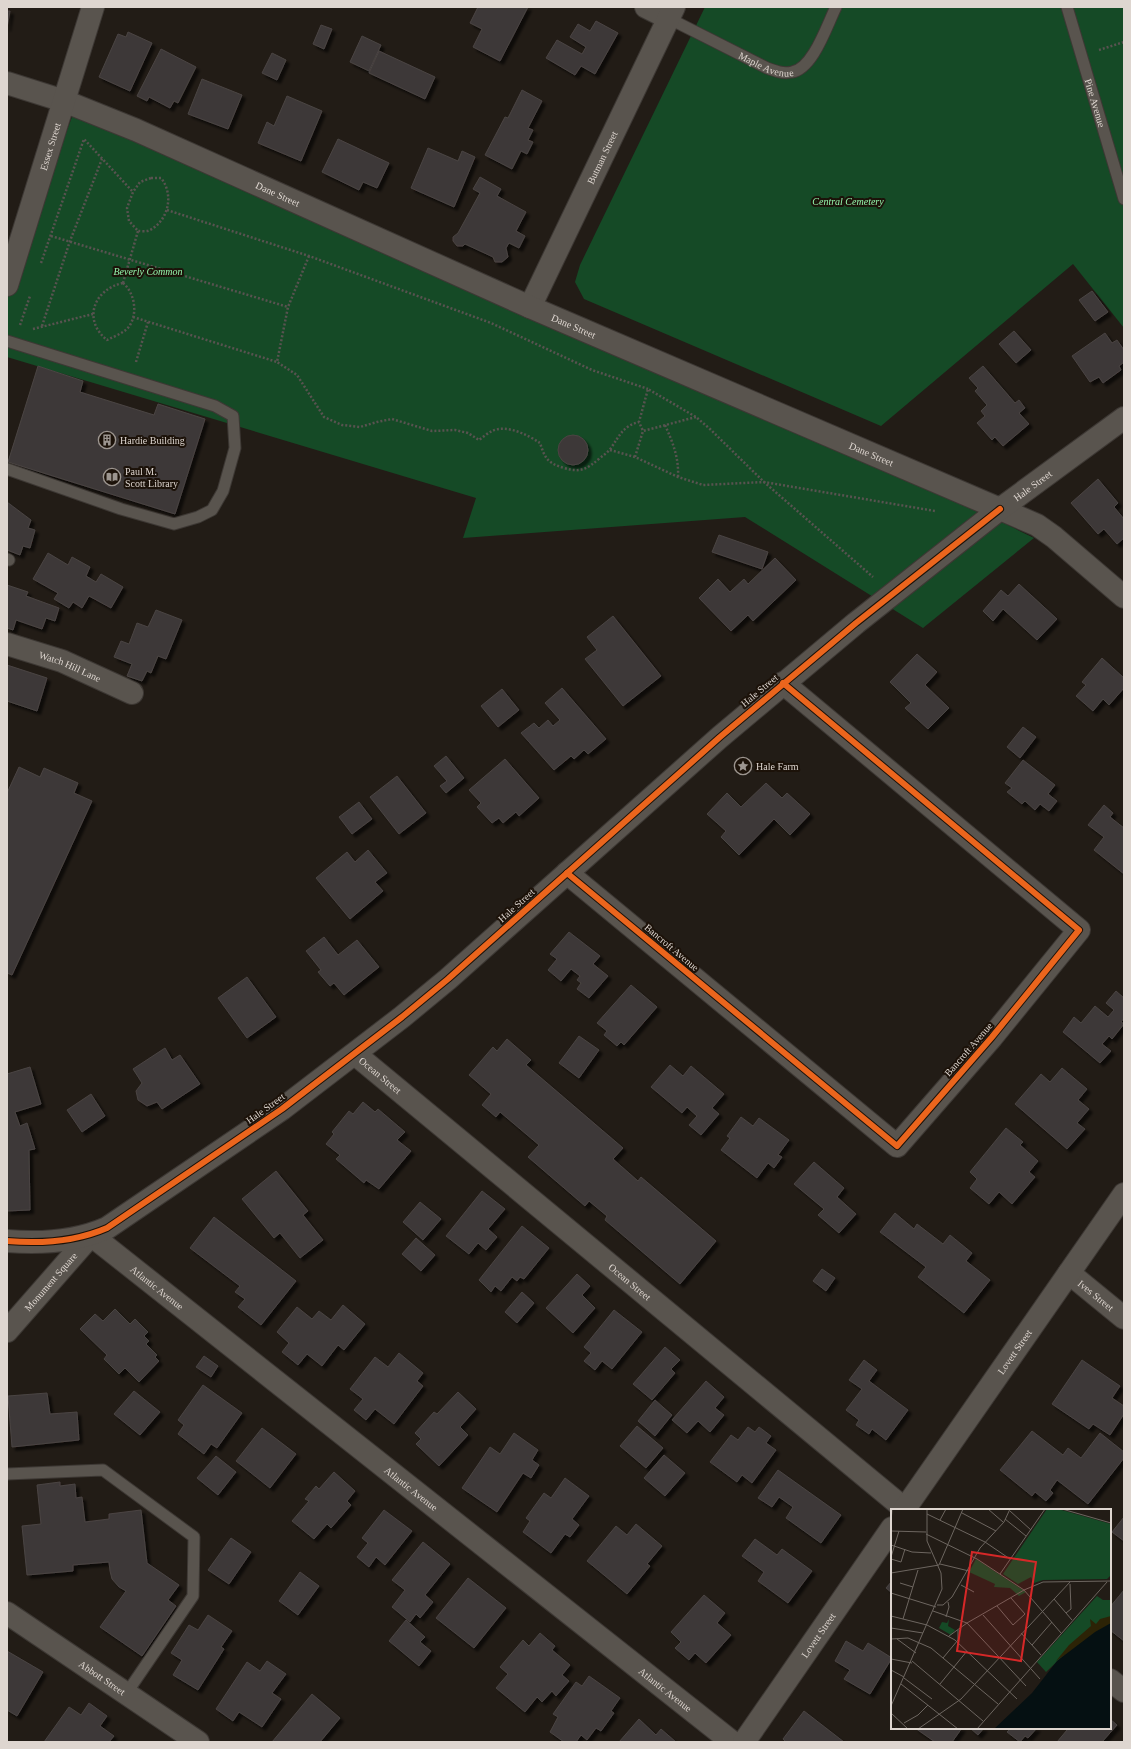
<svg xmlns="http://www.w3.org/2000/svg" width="1131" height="1749" font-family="Georgia,serif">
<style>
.green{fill:#154a26}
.building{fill:#3e3938;stroke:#4a4443;filter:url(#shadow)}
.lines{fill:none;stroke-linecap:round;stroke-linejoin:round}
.service-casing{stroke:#3d3834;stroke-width:13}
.minor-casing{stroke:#3d3834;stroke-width:24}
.tertiary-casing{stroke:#3d3834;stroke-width:24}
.secondary-casing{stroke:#3d3834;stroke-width:24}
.path{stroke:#585350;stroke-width:2.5;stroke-dasharray:2 2;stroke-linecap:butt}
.service{stroke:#59544e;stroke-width:11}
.minor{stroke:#59544e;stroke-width:22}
.tertiary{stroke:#59544e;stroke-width:22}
.secondary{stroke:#59544e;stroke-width:22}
.cycleway-casing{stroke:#1c1209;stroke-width:8}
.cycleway{stroke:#eb651d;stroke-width:6}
.labels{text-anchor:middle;stroke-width:4;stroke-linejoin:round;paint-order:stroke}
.street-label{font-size:10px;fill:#ded6d0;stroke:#1c1209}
.park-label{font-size:10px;font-style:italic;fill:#95f7ad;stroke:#1c1209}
.poi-label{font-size:10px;fill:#ded6d0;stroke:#1c1209;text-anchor:start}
.inset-road{fill:none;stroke:#6d6660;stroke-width:1}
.view{fill:#d62828;fill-opacity:0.15;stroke:#d62828;stroke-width:2}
.inset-edge{fill:none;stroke:#ded6d0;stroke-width:2}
</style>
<defs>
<filter id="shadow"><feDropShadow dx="3.5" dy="3.5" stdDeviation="1" flood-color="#0009"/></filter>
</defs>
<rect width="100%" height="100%" fill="#221c16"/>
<g class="green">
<path d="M705,7H1124V328L1073,264L881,426L584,299L575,282L580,265Z"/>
<path d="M76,106L695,371L1034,538L923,628L745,517L463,538L476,498L7,357V293Z"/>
</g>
<g class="building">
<path d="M478,7H528L500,61L473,47L482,29L470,23Z"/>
<path d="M7,11H10L7,28Z"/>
<path d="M596,21L618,33L595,74L581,66L575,75L546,58L557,40L582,54L586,47L570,37L578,24L590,31Z"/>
<path d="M321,25L332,29L324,49L313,44Z"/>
<path d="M128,32L152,43L130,91L99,77L118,34L126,37Z"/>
<path d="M362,36L381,45L369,71L350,62Z"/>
<path d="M161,49L196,67L178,103L174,101L170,108L149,97L147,101L137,96Z"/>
<path d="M379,51L435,77L425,99L369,73Z"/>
<path d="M272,53L286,60L277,80L262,73Z"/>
<path d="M202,79L242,95L228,129L188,114Z"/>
<path d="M522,90L542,101L528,128L533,130L528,140L533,142L527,154L521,151L512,169L485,155L505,117L508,118Z"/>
<path d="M287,96L322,111L301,161L258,143L267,122L274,126Z"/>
<path d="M338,139L389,163L377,188L363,182L359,190L322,172Z"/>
<path d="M428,148L458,161L462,151L475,157L454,207L411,188Z"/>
<path d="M480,177L501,189L497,196L526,212L516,231L525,236L519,248L509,243L506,248L508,257L502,262H495L493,257L465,244L463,246H457L453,241V237L458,233L480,193L473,189Z"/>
<path d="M1092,291L1108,312L1095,321L1079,300Z"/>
<path d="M1014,331L1031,350L1016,363L999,344Z"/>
<path d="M1105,333L1112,343L1117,340L1124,350V362L1119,366L1121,370L1103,383L1099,377L1090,382L1072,356Z"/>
<path d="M38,366L83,381L80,392L154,415L158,404L205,419L175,514L8,462Z"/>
<path d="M983,366L1015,403L1019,400L1025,408L1019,413L1029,424L1003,446L995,437L992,440L977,423L985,416L981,411L987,405L975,391L978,388L969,378Z"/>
<circle cx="573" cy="450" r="15"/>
<path d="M1098,479L1118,503L1114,507L1124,519V538L1117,544L1104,529L1098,534L1071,503Z"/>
<path d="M7,502L31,520L28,528L35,530L30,548L23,546L20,555L7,550Z"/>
<path d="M719,535L768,552L762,569L712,552Z"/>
<path d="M48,553L68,565L72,557L90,567L86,576L96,582L101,574L123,587L111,608L89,596L82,608L73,602L69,608L54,599L58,593L33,579Z"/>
<path d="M775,558L796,580L753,621L748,615L731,631L699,598L718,579L730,592L744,579L748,584Z"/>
<path d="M1019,584L1057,619L1037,640L1003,609L993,621L983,611L1001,590L1008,596Z"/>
<path d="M7,585L28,592L26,596L59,608L55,621L46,618L42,629L16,620L13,630L7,628Z"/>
<path d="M156,610L182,620L166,659L158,656L151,673L147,671L142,681L127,676L132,664L114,657L121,641L129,644L137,623L148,627Z"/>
<path d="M613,616L661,676L623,706L585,659L597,650L587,637Z"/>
<path d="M917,654L937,672L925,685L949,708L928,729L905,708L911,703L890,682Z"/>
<path d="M1102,658L1124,678V688L1109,705L1103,699L1093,711L1076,696L1086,685L1082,682Z"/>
<path d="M7,665L47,678L37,711L7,701Z"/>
<path d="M562,688L606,739L588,754L584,750L574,759L571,756L554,770L521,733L534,723L539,728L548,720L553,726L560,720L545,703Z"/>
<path d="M502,689L519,710L498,727L481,706Z"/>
<path d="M1023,727L1036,737L1020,758L1007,747Z"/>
<path d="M446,756L464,778L446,793L440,786L447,781L434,766Z"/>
<path d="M505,759L539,798L519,816L516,812L503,823L499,818L492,823L477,807L481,803L469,790Z"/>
<path d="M1023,760L1055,785L1048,794L1057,801L1049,811L1040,804L1035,810L1025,801L1022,804L1007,792L1012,788L1005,783Z"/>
<path d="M19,767L40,777L44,768L78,783L74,793L92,801L12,975L7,973V793Z"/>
<path d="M397,776L426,813L399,834L370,797Z"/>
<path d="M766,783L782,798L787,793L810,814L790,835L774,819L739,855L721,837L726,831L707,814L727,793L741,807Z"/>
<path d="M359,802L372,819L352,834L339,817Z"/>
<path d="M1104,805L1113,813L1110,817L1124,828V874L1094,850L1104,837L1088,825Z"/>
<path d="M368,850L387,873L375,882L383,891L350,919L316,878L347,852L355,862Z"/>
<path d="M569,932L600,956L593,964L608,976L589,998L577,989L581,983L577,980L580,976L571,969L561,981L548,970L557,959L550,954Z"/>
<path d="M324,937L338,955L357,940L379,967L344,995L334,983L330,986L318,972L321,970L306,951Z"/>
<path d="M247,977L276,1017L247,1038L218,998Z"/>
<path d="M631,985L657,1007L624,1045L621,1042L617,1046L604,1035L607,1031L597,1023Z"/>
<path d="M1116,991L1124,998V1018L1121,1022L1124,1024L1112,1039L1109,1036L1102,1044L1111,1051L1100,1063L1063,1032L1074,1017L1081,1023L1095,1006L1108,1017L1114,1010L1106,1003Z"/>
<path d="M579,1036L599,1050L579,1078L559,1063Z"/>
<path d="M507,1039L531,1060L526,1065L623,1148L613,1159L638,1181L641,1177L716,1241L680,1284L605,1220L607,1216L589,1201L585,1206L528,1157L539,1145L500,1112L496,1117L482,1105L491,1094L469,1075L493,1047L497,1051Z"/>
<path d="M165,1048L172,1060L180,1055L200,1084L162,1109L157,1102L147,1106L138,1100L136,1091L142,1083L133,1069Z"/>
<path d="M670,1065L683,1076L691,1066L724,1094L712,1108L719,1114L701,1135L689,1125L697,1116L687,1107L682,1113L651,1087Z"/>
<path d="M30,1067L41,1104L15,1112L20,1126L27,1123L35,1149L29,1150L30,1210L7,1211V1074Z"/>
<path d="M1062,1068L1087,1089L1078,1100L1089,1109L1077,1123L1085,1129L1067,1149L1015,1104L1041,1074L1050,1082Z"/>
<path d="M91,1094L105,1116L82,1132L67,1110Z"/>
<path d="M363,1102L375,1112L378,1109L405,1132L397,1140L411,1151L379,1189L366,1180L364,1183L336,1159L340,1155L326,1144L334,1134L332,1132L349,1111L353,1114Z"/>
<path d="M741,1117L753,1126L759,1118L789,1140L778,1155L782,1157L774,1168L768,1163L757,1178L721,1150L730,1138L727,1136Z"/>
<path d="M1006,1128L1023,1142L1020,1145L1038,1161L1029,1172L1035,1177L1012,1204L999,1192L989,1204L970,1188L977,1179L970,1172Z"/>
<path d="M814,1162L844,1188L837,1197L856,1214L839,1233L818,1215L824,1209L794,1184Z"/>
<path d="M276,1171L308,1211L303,1215L323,1240L300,1258L280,1233L274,1238L242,1199Z"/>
<path d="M482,1191L505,1209L488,1229L497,1237L486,1250L478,1243L469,1254L446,1236Z"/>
<path d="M420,1202L441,1219L423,1240L403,1222Z"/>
<path d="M895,1213L914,1229L917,1224L943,1244L950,1235L972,1253L966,1261L990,1280L964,1313L918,1277L926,1267L880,1232Z"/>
<path d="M214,1217L296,1281L261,1325L238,1307L245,1299L235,1292L240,1286L190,1248Z"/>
<path d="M522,1226L549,1248L524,1279L520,1277L517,1281L512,1277L501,1291L495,1286L491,1292L479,1280Z"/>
<path d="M416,1238L435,1255L421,1271L402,1254Z"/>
<path d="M822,1269L835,1278L826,1291L813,1281Z"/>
<path d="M577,1274L590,1286L582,1295L595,1308L573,1333L546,1308Z"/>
<path d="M522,1292L534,1303L517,1323L505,1312Z"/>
<path d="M343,1305L365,1324L344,1350L338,1345L322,1366L307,1354L298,1365L282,1352L289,1343L277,1332L297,1307L312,1319L319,1311L331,1320Z"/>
<path d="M115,1309L130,1324L135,1319L148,1332L144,1336L149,1341L146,1344L157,1355L155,1357L159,1361L139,1382L125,1368L119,1374L104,1359L107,1355L80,1329L95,1314L103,1321Z"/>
<path d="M614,1310L642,1332L612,1369L602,1361L595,1370L584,1361L591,1353L584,1347Z"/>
<path d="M665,1347L680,1360L671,1369L675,1373L652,1400L633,1384Z"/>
<path d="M399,1353L423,1373L417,1381L423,1386L394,1424L375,1409L366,1420L354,1410L363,1399L350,1389L375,1357L388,1367Z"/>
<path d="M204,1356L218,1366L211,1377L196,1367Z"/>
<path d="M864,1360L877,1370L869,1381L908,1410L886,1440L872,1429L869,1434L856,1425L859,1420L846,1410L862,1389L849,1380Z"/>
<path d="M1082,1360L1120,1386L1112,1398L1124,1406V1414L1110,1435L1093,1424L1089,1429L1052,1404Z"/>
<path d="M706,1381L724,1397L715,1408L724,1415L710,1432L698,1421L687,1433L672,1420Z"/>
<path d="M203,1385L242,1413L217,1448L211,1444L204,1454L178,1434L184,1425L178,1420Z"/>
<path d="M134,1391L160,1412L140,1435L114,1414Z"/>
<path d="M458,1392L476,1409L460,1427L468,1435L439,1466L416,1444L421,1439L415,1433L434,1412L437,1414Z"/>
<path d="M47,1393L50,1414L77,1412L79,1440L12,1447L8,1396Z"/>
<path d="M655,1400L672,1415L655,1436L638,1421Z"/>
<path d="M637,1426L663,1448L646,1468L620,1446Z"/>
<path d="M748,1427L755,1432L759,1427L771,1436L766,1443L776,1450L752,1483L742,1475L737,1482L710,1462L731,1435L738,1440Z"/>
<path d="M262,1428L296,1454L270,1488L236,1461Z"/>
<path d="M1032,1431L1063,1455L1068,1448L1081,1458L1100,1433L1124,1452V1458L1088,1504L1057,1480L1050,1490L1053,1493L1046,1501L1035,1492L1032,1496L1000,1470Z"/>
<path d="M514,1433L538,1450L532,1460L539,1465L531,1478L523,1473L497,1512L462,1488L490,1447L500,1454Z"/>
<path d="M664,1455L685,1473L665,1496L644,1478Z"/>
<path d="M216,1456L236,1472L218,1495L197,1478Z"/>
<path d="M778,1470L841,1515L821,1543L786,1518L793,1507L779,1497L772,1507L758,1498Z"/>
<path d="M334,1472L355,1491L347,1501L351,1505L331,1528L327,1524L314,1539L292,1521L309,1501L305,1499L316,1486L319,1489Z"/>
<path d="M565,1478L589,1496L572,1519L579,1525L570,1537L565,1534L551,1553L523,1532L530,1521L526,1518L544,1493L551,1498Z"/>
<path d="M60,1482V1486L75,1484L76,1498L82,1497L85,1522L109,1519V1514L141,1510L147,1563L179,1585L168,1600L176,1606L142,1656L100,1627L126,1591L119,1587L112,1579L110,1571L109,1562L73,1565V1571L27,1575L22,1526L41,1524L37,1485Z"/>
<path d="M384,1510L412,1531L385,1565L376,1557L369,1567L357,1557L368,1543L362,1538Z"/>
<path d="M1124,1517V1541L1112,1532Z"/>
<path d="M636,1524L662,1546L647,1564L650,1566L627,1594L587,1561L616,1526L627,1535Z"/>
<path d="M231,1538L251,1552L229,1584L208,1570Z"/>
<path d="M755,1539L777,1555L782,1549L812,1571L788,1603L758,1581L764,1572L742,1556Z"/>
<path d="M423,1542L450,1564L425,1595L433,1602L420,1618L416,1614L410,1622L392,1607L405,1590L392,1580Z"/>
<path d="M300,1572L319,1586L298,1615L279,1601Z"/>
<path d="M468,1578L506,1608L474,1648L436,1618Z"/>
<path d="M892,1581V1593L886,1588Z"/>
<path d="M1124,1590V1641L1110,1630V1607Z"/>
<path d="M704,1595L725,1613L717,1623L731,1635L706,1663L695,1653L689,1660L675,1648L681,1642L671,1632Z"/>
<path d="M208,1615L232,1631L221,1647L224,1649L198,1690L173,1675L182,1660L171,1653L189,1625L198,1630Z"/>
<path d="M406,1620L425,1637L420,1642L431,1651L419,1666L389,1641Z"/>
<path d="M540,1633L555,1646L552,1650L570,1665L562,1675L569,1681L556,1696L552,1691L542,1702L537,1697L525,1712L496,1688L508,1674L500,1667L523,1640L529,1646Z"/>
<path d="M846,1641L863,1651L868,1643L892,1658L870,1694L844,1679L850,1670L835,1661Z"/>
<path d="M7,1651L43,1672L17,1716L7,1710Z"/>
<path d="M267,1661L286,1674L272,1693L281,1699L262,1727L239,1712L233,1721L216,1709L247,1662L260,1671Z"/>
<path d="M589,1676L620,1698L611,1711L614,1713L601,1731L596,1728L587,1740L581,1735L576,1742H564L550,1732L558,1717L553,1714L576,1682L582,1686Z"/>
<path d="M312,1694L340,1718L320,1742H272Z"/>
<path d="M89,1703L107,1716L100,1726L114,1736L109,1742H44L69,1707L81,1715Z"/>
<path d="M804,1711L844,1742H786L783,1739Z"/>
<path d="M639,1719L656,1735L661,1729L676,1742H619Z"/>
<path d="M1110,1719L1117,1725L1102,1742H1057L1067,1730L1065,1728H1110Z"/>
<path d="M915,1728H962L952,1742H935Z"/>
<path d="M970,1728H984L978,1735Z"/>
<path d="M1011,1728H1037L1028,1738L1025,1736L1020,1742L1007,1732Z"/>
</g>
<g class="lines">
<defs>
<g id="service">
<path id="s1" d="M1067,7L1124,199"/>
<path id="s2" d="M668,18L767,68C775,71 783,74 792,72C813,69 827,25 836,7"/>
<path d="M7,341L215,406L233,416L235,448L223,491L212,510L198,517L174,524L121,509L7,469"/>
<path d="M7,559L9,560"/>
<path d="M7,1474L103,1470L194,1537L193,1596L126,1694"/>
</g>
<g id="minor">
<path d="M646,7L668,18"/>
<path id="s3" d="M530,307L674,7"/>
<path id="s4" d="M7,644L62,661L132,693"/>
<path d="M567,873L897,1146L992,1037L1079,930L783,683"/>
<path id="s5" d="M355,1054L906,1510"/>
<path id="s6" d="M1069,1273L1124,1318"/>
<path id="s7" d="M7,1331L91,1235L732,1742"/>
<path id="s8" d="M904,1510L1124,1194"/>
<path id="s9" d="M7,1613L198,1742"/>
<path d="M1110,1680L1124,1691"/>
<path id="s10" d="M744,1742L892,1528"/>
</g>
<path id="tertiary" d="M7,1241C42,1244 75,1242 107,1228L282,1109L402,1017L448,979L720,737L856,623L1000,509L1037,525L1054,537L1124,597"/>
<g id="secondary">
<path id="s11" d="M7,83L64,101L136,130L530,307L1000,509L1124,418"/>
<path id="s12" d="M7,285L93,7"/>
</g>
</defs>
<use href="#service" class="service-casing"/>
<use href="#minor" class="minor-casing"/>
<use href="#tertiary" class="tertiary-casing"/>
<use href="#secondary" class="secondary-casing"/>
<g class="path">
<path d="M1099,50L1124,42"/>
<path d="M151,178H161C174,194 169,220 150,230C147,232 141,231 138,231L129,221L127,208L133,192L140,182Z"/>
<path d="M167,210L309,256L491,323L592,370L648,389"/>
<path d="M51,236L288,307"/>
<path d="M309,256L288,307L277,362L297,375L324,417L342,425L360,427L377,422L392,419L432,431L455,430L468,433L479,440C483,437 488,433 492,431C507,424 528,435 540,443C545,458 547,463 564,468C581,473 587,469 600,458C604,455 608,452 611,448C620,435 623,426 639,422"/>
<path d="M41,263L84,139L133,192"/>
<path d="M123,283C135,293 139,316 127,329C121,334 113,337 107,340C82,320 94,289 123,283Z"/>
<path d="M123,283L138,231"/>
<path d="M133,317L277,362"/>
<path d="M20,325L30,296"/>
<path d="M42,326L70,241L102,159"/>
<path d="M33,329L93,314"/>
<path d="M136,362L148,322"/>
<path d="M696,417L643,431L639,422L648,389L696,417L710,429L764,482L873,577"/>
<path d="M665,425C673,443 679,458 678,477"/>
<path d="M610,450L635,457L678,477L703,485L764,482L935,511"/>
<path d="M635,457L643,431"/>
</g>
<use href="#service" class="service"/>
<use href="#minor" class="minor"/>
<use href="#tertiary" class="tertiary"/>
<use href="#secondary" class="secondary"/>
<defs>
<g id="cycleway">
<path d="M567,873L897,1146L992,1037L1079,930L783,683"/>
<path d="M7,1241C42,1244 75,1242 107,1228L282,1109L402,1017L448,979L720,737L856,623L1000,509"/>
</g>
</defs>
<use href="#cycleway" class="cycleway-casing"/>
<use href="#cycleway" class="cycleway"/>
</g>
<defs>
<symbol id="building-ring" viewBox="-11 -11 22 22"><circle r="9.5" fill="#1c1209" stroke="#9c958f" stroke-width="1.5"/><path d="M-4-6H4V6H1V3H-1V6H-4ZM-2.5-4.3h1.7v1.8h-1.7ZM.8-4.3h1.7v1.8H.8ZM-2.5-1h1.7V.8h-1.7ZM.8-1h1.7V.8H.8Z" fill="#9c958f"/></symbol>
<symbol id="library-ring" viewBox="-11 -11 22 22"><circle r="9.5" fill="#1c1209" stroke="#9c958f" stroke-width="1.5"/><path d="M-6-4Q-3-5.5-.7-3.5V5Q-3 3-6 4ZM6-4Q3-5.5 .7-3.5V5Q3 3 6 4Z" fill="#9c958f"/></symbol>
<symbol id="sight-ring" viewBox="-11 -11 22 22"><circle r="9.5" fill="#1c1209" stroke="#9c958f" stroke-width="1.5"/><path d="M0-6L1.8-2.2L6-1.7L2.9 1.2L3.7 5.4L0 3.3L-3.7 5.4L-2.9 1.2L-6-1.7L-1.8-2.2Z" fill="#9c958f"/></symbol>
</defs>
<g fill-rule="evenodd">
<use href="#building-ring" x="97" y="430" width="20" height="20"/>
<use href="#library-ring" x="102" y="467" width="20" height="20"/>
<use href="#sight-ring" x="733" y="756" width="20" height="20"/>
</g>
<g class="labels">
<g class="street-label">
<text dy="4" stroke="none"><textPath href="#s2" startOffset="109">Maple Avenue</textPath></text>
<text dy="4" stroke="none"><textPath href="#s1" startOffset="100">Pine Avenue</textPath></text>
<text dy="4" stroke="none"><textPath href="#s12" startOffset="145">Essex Street</textPath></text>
<text dy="4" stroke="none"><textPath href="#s3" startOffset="166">Butman Street</textPath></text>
<text dy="4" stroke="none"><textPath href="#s11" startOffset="293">Dane Street</textPath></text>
<text dy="4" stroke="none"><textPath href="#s11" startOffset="617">Dane Street</textPath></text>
<text dy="4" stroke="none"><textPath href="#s11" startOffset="941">Dane Street</textPath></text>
<text dy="4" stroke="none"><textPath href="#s11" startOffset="1121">Hale Street</textPath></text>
<text dy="4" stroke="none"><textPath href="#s4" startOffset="67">Watch Hill Lane</textPath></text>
<text transform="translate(759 690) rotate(-40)" y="4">Hale Street</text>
<text transform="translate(516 905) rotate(-42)" y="4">Hale Street</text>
<text transform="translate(672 947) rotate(40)" y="4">Bancroft Avenue</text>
<text transform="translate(968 1049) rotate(-49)" y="4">Bancroft Avenue</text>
<text dy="4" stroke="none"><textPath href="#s5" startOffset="33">Ocean Street</textPath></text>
<text transform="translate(265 1108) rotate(-36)" y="4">Hale Street</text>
<text dy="4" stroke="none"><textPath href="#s7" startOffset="66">Monument Square</textPath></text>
<text dy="4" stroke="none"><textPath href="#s5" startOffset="357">Ocean Street</textPath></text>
<text dy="4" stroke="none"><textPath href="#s7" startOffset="212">Atlantic Avenue</textPath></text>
<text dy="4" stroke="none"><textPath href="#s6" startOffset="35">Ives Street</textPath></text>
<text dy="4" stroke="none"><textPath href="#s8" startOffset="193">Lovett Street</textPath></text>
<text dy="4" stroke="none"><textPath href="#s7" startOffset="536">Atlantic Avenue</textPath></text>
<text dy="4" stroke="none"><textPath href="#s10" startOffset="130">Lovett Street</textPath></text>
<text dy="4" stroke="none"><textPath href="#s9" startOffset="115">Abbott Street</textPath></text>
<text dy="4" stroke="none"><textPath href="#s7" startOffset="860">Atlantic Avenue</textPath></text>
</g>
<g class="park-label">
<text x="848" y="205">Central Cemetery</text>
<text x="148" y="275">Beverly Common</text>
</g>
<g class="poi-label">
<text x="120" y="444">Hardie Building</text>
<text x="125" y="475">Paul M.<tspan x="125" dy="12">Scott Library</tspan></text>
<text x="756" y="770">Hale Farm</text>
</g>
</g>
<g transform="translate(891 1509)">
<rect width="220" height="220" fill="#221c16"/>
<path d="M156,0H167L220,15V66L216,70L152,71L143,74L140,68L127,75L112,65ZM85,50L135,83L128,87L119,79L103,78L104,75L78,63ZM206,87L212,91H220V114L174,145L155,163L146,153ZM58,110L57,117L64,121L60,126L48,119L51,113L56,114Z" fill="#154a26"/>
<path d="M220,107V114L165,152L178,136L200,117L199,110L205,115L209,110Z" fill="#2c2306"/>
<path d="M220,114V220H103L141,184L166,152L204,123Z" fill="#051012"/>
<path class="inset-road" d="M97,0L112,13M171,0L220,14M119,2L140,21M71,4L105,22M36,5L94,33L119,50M114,10L135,27M49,11L55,0M0,14L1,0M0,22L35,23M35,25L86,50L133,81L152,73L220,72M0,36L21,43L40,44M0,48L8,22M0,50L10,53L14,40M49,55L78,62M0,64L48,56L72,0M109,65L154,0M9,74L22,78M70,76L83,83M0,84L45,98M163,90L181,111M46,96H52L61,88L89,39L113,13L119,0M106,97L122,116L134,105L120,89M42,102L76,114L133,81L170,124M175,104L180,100L179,75M92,106L149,170M0,107L36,116M55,108L58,98L57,93M12,110L27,61M36,116L64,131L126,190M0,119L32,124M130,124L150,146M58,127L76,114L135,177M0,130L17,129L40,139L107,195M6,130L25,144M141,136L161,113M52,149L67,131V121M0,150L21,154M21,152L92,212M0,161L13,168M13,169L41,190M10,175L67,220M49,175L76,142M0,197L51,80L50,64L36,32V0M0,204L17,220M13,214L27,206L37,196M27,220L70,190L179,73M86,220L216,73"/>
<path class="view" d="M81,43L145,53L130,152L66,142Z"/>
<rect width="220" height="220" class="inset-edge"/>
</g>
<rect width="1131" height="1749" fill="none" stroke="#ded6d0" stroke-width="16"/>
</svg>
